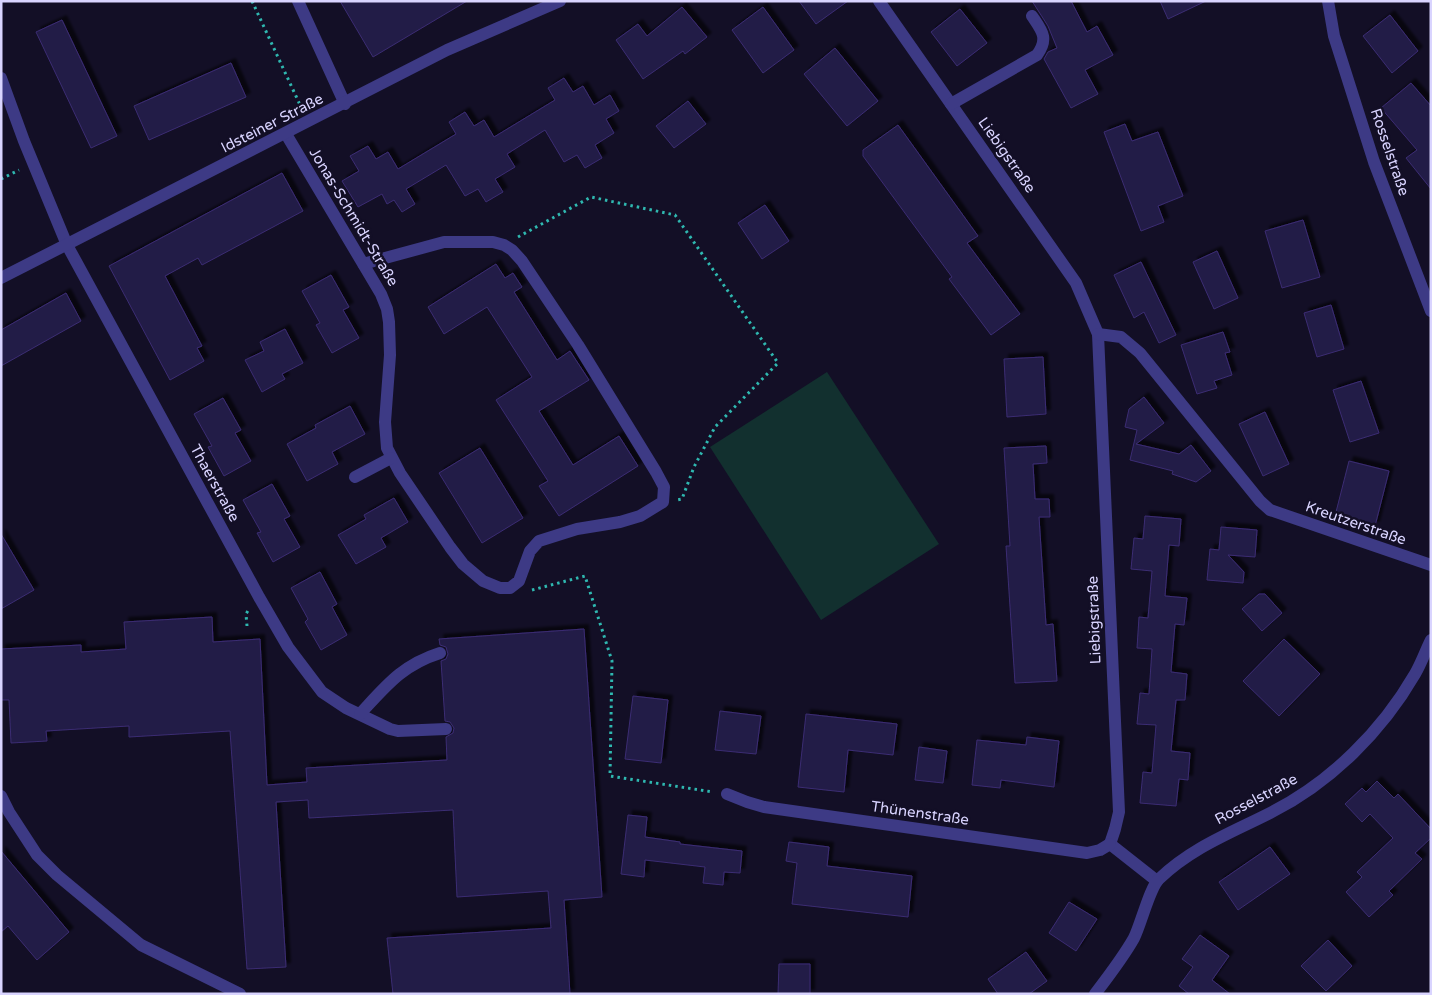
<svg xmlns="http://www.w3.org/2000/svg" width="1432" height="995" font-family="'Varela Round',sans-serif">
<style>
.green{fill:#12302f}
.building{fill:#241b47;stroke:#3b2d73;filter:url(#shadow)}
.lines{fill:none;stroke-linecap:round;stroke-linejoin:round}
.path{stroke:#2fb8b0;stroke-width:3;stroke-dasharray:2.5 4;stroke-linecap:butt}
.minor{stroke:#3d3a85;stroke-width:12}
.labels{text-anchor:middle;stroke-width:5;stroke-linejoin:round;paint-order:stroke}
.street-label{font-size:15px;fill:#d9d4ff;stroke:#130f26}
</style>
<defs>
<filter id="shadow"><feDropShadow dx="4.5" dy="-4.5" stdDeviation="1" flood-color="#0009"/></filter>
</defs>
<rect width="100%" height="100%" fill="#130f26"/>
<path class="green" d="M827,372L939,544L821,620L710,447Z"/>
<g class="building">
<path d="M340,1H467L373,57Z"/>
<path d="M799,1H848L816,24Z"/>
<path d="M1032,1H1071L1087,32L1097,26L1113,55L1085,70L1098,94L1071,108L1044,59L1048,52L1057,48L1048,26Z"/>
<path d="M1160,1H1206L1168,19Z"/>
<path d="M682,7L707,37L685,54L683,51L643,79L616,40L638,24L647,36Z"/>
<path d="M763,7L794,50L763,73L732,30Z"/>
<path d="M960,9L987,43L957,66L931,32Z"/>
<path d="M1390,15L1418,51L1392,73L1363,36Z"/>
<path d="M62,20L117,136L91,148L36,32Z"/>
<path d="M835,48L878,101L847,126L804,74Z"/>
<path d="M231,63L246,97L149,140L134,106Z"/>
<path d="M564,78L573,92L583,86L594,105L610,95L619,111L606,119L614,133L595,145L602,158L585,168L577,155L564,162L545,130L507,154L515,167L495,179L503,192L486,202L478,189L465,196L446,165L406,189L415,204L402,212L394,200L387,204L382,194L358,207L342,181L359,171L350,156L368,146L376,159L388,152L398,169L456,134L449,122L465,112L474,126L484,120L494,137L555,100L548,88Z"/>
<path d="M1411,83L1431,106V189L1406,158L1417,150L1381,108Z"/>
<path d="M688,101L706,124L674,148L656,126Z"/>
<path d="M1125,124L1132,141L1158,132L1183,196L1158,206L1164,222L1141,231L1104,132Z"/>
<path d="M898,125L978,236L967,243L1020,314L991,335L949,279L952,277L863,156V150Z"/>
<path d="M282,173L303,211L202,265L198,258L165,276L202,346L197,348L204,361L170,380L109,266Z"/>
<path d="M765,205L789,241L762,259L738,223Z"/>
<path d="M1303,220L1320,277L1282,288L1265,231Z"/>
<path d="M1217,251L1238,298L1214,309L1193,262Z"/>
<path d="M1141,262L1176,335L1159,343L1144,312L1134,318L1114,275Z"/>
<path d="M496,264L505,278L513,273L522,287L514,292L557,360L570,351L589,380L539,411L573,465L619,436L638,466L559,516L539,486L548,481L496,400L532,377L487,307L444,334L428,307Z"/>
<path d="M331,275L349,307L343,310L359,338L332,353L316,325L320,323L302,291Z"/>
<path d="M66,293L81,321L1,366V330Z"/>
<path d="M1331,305L1344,349L1317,357L1304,313Z"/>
<path d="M285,329L303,363L282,374L285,379L262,392L245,360L264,351L260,342Z"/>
<path d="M1223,332L1230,352L1225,353L1232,375L1214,381L1217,388L1197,394L1181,345Z"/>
<path d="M1043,357L1046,414L1007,417L1004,359Z"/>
<path d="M1361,381L1379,433L1350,442L1333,390Z"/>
<path d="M1144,397L1164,423L1136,444L1179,454L1191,445L1211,471L1196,482L1172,474L1173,471L1130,460L1137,430L1125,427L1129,409Z"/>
<path d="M223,398L241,430L235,433L251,461L224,476L208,447L212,446L194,414Z"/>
<path d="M350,406L365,434L332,452L338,464L307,481L287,444L316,428L315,425Z"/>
<path d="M1265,412L1289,464L1263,476L1239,424Z"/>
<path d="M1046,446L1047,463L1033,464L1035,499H1049L1050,517H1039L1046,625L1053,624L1057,681L1015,683L1006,546H1010L1004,448Z"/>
<path d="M480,448L523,518L482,543L439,473Z"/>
<path d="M1349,461L1389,471L1375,526L1335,516Z"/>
<path d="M272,484L290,516L284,519L300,547L273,562L257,533L261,532L243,500Z"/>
<path d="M394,498L408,522L381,538L386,547L356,564L338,535L366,519L364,515Z"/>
<path d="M1145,516L1181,519L1179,546L1169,545L1165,596L1187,598L1184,625L1175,624L1171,672L1187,674L1185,700H1176L1171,751L1190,753L1188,780L1179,779L1176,806L1140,803L1143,772L1152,773L1156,725L1137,724L1140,693L1149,694L1152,649L1137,648L1139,617L1148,618L1152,571L1131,569L1134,538L1143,539Z"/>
<path d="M1221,527L1257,530L1255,557L1228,555L1244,572L1243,583L1207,580L1210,549L1219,550Z"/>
<path d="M1,534L34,590L1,609Z"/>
<path d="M320,572L337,604L332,607L347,635L321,650L305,622L308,619L291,588Z"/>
<path d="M1259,594H1265L1282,613L1262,631L1242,609Z"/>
<path d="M212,617L213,642L260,639L267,785L307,782L306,768L447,760L446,737L453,733L454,728L450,722L445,721L441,661L446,659L448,654L446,647L440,645L439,639L584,629L602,897L564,900L570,994H393L387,938L551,928L548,891L457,897L453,810L309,818L308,800L276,802L286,967L247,969L230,731L129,737V726L46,731L47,741L11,743L9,700H1V649L81,645V652L126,649L124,622Z"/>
<path d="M1284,639L1320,674L1279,716L1243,681Z"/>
<path d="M633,696L668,700L661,763L625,759Z"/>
<path d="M720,711L761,716L756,754L715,750Z"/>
<path d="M806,714L897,724L893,755L848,750L844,792L798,787Z"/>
<path d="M1027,737L1059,741L1054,787L1001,780L1000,788L972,785L977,740L1026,745Z"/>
<path d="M919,747L947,751L943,783L915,780Z"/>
<path d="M1377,781L1394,798L1398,794L1431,829V838L1415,853L1422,859L1389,891L1393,895L1369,917L1346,892L1362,877L1357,872L1393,838L1370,814L1362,822L1345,804L1362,788L1366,792Z"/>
<path d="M628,815L647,817L645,837L680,842V844L742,851L740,873L724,872L723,885L703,883L705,867L645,860L644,877L621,874Z"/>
<path d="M789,842L829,847L827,866L912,876L908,917L792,904L797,863L786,861Z"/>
<path d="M1270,847L1290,874L1238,910L1219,882Z"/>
<path d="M1,851L69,932L37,960L8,926L1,932Z"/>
<path d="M1069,902L1097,919L1076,951L1049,933Z"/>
<path d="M1200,935L1229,956L1212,980L1230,994H1189L1179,986L1193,967L1182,959Z"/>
<path d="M1328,940L1352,966L1326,991L1301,966Z"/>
<path d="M1026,952L1047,981L1029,994H998L988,979Z"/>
<path d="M779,964H810V994H778Z"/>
</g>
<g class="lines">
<g class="path">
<path d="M252,1L301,107"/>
<path d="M1,179L19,170"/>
<path d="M518,237L591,197L675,215L778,363L715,427L694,467L682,499L677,500"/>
<path d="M532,590L585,576L612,661L610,776L713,792"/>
<path d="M247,626L246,614L249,609"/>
</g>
<g class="minor">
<path d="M298,1L345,104"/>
<path d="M879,1L1076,283L1098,334L1119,812L1115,829L1110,844L1157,881"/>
<path d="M1328,1L1334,36L1374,162L1431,311"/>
<path d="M1,78L24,141L67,245L259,597L288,647L322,692L346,708L390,729L398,731L446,729"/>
<path d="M951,104L1037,55C1049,38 1042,31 1032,16"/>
<path d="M286,134L381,294L387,309L389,322L390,355L385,422L387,448L400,473L450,547L463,564L483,581L500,588H510L519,581L530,551L539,541L577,529L620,522L640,516L663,502L664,487L656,472L578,345L522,261L512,250L504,245L493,242H444L363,264"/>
<path d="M1,278L447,50L560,1"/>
<path d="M1098,334L1121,337L1140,353L1260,501L1270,510L1431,565"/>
<path d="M355,477L391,458"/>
<path d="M360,714C386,686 402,665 440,653"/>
<path d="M727,794L747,802L764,807L1087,853L1100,850L1110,844"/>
<path d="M1,796L9,812L37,855L57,875L141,945L240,994"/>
<path d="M1095,994C1108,977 1124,956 1134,938C1141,924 1150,887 1159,879C1192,847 1233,832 1272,812C1331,782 1382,731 1415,674C1421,664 1425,652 1431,640"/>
</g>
</g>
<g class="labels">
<g class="street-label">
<text transform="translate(272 123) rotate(-27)" y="5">Idsteiner Straße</text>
<text transform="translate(1390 152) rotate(71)" y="5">Rosselstraße</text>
<text transform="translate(1007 155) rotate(55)" y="5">Liebigstraße</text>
<text transform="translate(354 217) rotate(59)" y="5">Jonas-Schmidt-Straße</text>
<text transform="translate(215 483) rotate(61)" y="5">Thaerstraße</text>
<text transform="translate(1356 523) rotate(19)" y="5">Kreutzerstraße</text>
<text transform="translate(1094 620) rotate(-92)" y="5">Liebigstraße</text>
<text transform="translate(1256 799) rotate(-28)" y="5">Rosselstraße</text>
<text transform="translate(920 813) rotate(8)" y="5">Thünenstraße</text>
</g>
</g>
<rect width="1432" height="995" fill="none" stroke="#d9d4ff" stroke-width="5"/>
</svg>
